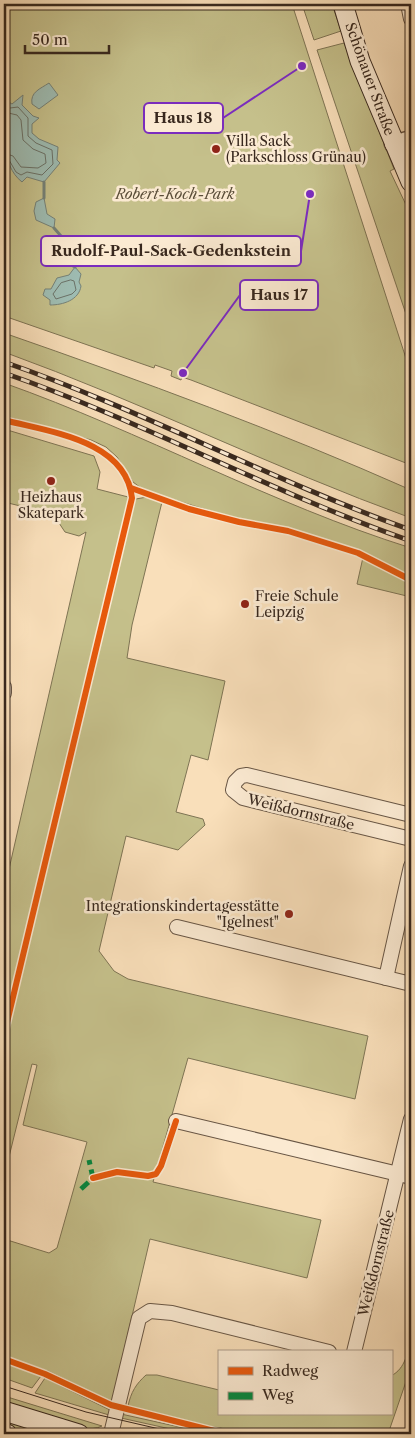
<svg xmlns="http://www.w3.org/2000/svg" width="415" height="1438" font-family="'Libre Caslon Text',serif">
<style>
.green{fill:#c5c08b;stroke:#7e7454}
.water{fill:#9ebcb2;stroke:#758177}
.lines{fill:none;stroke-linecap:round;stroke-linejoin:round}
.shore{stroke:#6b7268;stroke-width:1}
.stream{stroke:#758177;stroke-width:3}
.minor-casing{stroke:#685645;stroke-width:16}
.tertiary-casing{stroke:#685645;stroke-width:19}
.secondary-casing{stroke:#38281e;stroke-width:21}
.minor{stroke:#fbead2;stroke-width:14}
.tertiary{stroke:#fbead2;stroke-width:16}
.secondary{stroke:#fbead2;stroke-width:19}
.tram{stroke:#38281e;stroke-width:1}
.rail-casing{stroke:#38281e;stroke-width:5}
.rail{stroke:#fbead2;stroke-width:3;stroke-dasharray:9;stroke-linecap:butt}
.quiet{stroke:#00873e;stroke-width:5;stroke-dasharray:10 5;stroke-linecap:butt}
.cycleway-casing{stroke:#fbead2;stroke-width:9}
.cycleway{stroke:#e8590c;stroke-width:6}
.poi-dot{fill:#8f2418;stroke:#fbead2;stroke-width:2}
.labels{text-anchor:middle;stroke-width:5;stroke-linejoin:round;paint-order:stroke}
.street-label{font-size:14px;fill:#38281e;stroke:#fbead2}
.poi-label{font-size:14px;fill:#38281e;stroke:#fbead2;text-anchor:start}
.park-label{font-size:14px;font-style:italic;fill:#5b4e39;stroke:#fbead2}
.leader{fill:none;stroke:#7b2cbf;stroke-width:2}
.callout-dot{fill:#7b2cbf;stroke:#fbead2;stroke-width:2}
.callout{fill:#fbead2;stroke:#7b2cbf;stroke-width:2}
.callout-label{font-size:15px;text-anchor:middle;font-weight:bold;fill:#38281e}
</style>
<rect width="100%" height="100%" fill="#f9dfba"/>
<filter id="stains"><feTurbulence type="fractalNoise" baseFrequency=".004" numOctaves="4"/><feColorMatrix values="0 0 0 0 .2 0 0 0 0 .09 0 0 0 0 .02 0 0 0 .5 -.17"/></filter>
<radialGradient id="worn" r=".72"><stop offset=".6" stop-color="#630" stop-opacity="0"/><stop offset="1" stop-color="#630" stop-opacity=".3"/></radialGradient>
<g class="green">
<path d="M4,4H292L411,374V465L191,380L182,377L181,380L171,376L172,371L155,365L154,368L4,316Z"/>
<path d="M302,4H332L341,31L314,40Z"/>
<path d="M344,43L394,169L390,171L407,207L411,206V329L317,50Z"/>
<path d="M4,333C142,381 278,431 411,490V518C273,468 142,402 4,352Z"/>
<path d="M4,383C142,432 271,504 411,548V597L357,584L364,553L289,528L240,520L165,497L141,488L133,482L117,457L106,447L91,440L4,416Z"/>
<path d="M4,429L94,456L100,472L97,489L136,499L147,497L162,502L132,625L127,658L225,681L208,760L191,755L176,812L203,819L205,825L178,850L126,836L99,951L114,971L128,979L368,1036L355,1099L188,1058L153,1182L321,1220L307,1278L150,1239L112,1402L48,1371L4,1356V1239L49,1253L57,1248L87,1142L23,1125L37,1065L32,1064L4,1177V891L86,532L79,536L65,532L53,514L4,502Z"/>
<path d="M411,1338V1367L388,1434H255L208,1426L128,1406C131,1392 136,1384 146,1375H157L219,1390V1414H391V1376C406,1368 407,1353 411,1338Z"/>
<path d="M4,1363L41,1376L32,1388L4,1378Z"/>
<path d="M45,1378L110,1410L109,1415L35,1393Z"/>
<path d="M4,1396L102,1426C81,1437 27,1412 4,1405Z"/>
<path d="M121,1414L211,1434L175,1430L121,1418Z"/>
<path d="M4,1417L58,1434H25L4,1427Z"/>
</g>
<g class="water">
<path d="M49,83L58,95L39,109L32,104C30,92 40,89 49,83Z"/>
<path d="M23,95L22,105L33,116L39,118L32,124V133L39,139L58,147L57,160L60,163L44,182L27,177L22,182C0,165 4,127 4,99L12,104Z"/>
<path d="M44,198L47,214L55,219L54,228L36,220L34,211L36,202Z"/>
<path d="M75,267L81,274L79,282L81,286C79,300 63,305 50,305V300L43,295L45,289H51L57,278L69,275Z"/>
</g>
<g class="lines">
<g class="shore">
<path d="M4,105L10,108L18,107L28,118V136L36,143L52,150L53,164L42,175L27,172L21,175L16,172L9,160L4,159"/>
<path d="M4,112L17,115L21,120L23,140L33,149L45,154L46,163L38,168L21,167L13,156L4,153"/>
<path d="M71,280L74,281L76,290L72,294L56,299L53,294L61,283Z"/>
</g>
<g class="stream">
<path d="M44,198V182"/>
<path d="M54,228L61,236L59,251L69,264L75,267"/>
</g>
<defs>
<g id="minor">
<path d="M408,4L411,19"/>
<path d="M4,687V693"/>
<path d="M411,815L247,775L241,776L235,782L233,790L243,798L411,839"/>
<path d="M177,927L411,984"/>
<path d="M386,978L411,866"/>
<path d="M176,1121L411,1177"/>
<path d="M354,1352L411,1119"/>
<path d="M111,1434L139,1318L150,1311L172,1313L329,1352"/>
</g>
<path id="tertiary" d="M393,144L411,139"/>
<g id="secondary">
<path d="M343,4L360,61L411,182"/>
<path d="M4,1411L79,1434"/>
<path d="M4,1433L7,1434"/>
</g>
</defs>
<use href="#minor" class="minor-casing"/>
<use href="#tertiary" class="tertiary-casing"/>
<use href="#secondary" class="secondary-casing"/>
<use href="#minor" class="minor"/>
<use href="#tertiary" class="tertiary"/>
<use href="#secondary" class="secondary"/>
<path class="tram" d="M4,1386L86,1412L181,1434"/>
<defs>
<g id="rail">
<path d="M4,362C143,410 272,481 411,530"/>
<path d="M4,373C143,421 272,493 411,541"/>
</g>
</defs>
<use href="#rail" class="rail-casing"/>
<use href="#rail" class="rail"/>
<path class="quiet" d="M81,1189L93,1178L89,1160"/>
<defs>
<g id="cycleway">
<path d="M4,420C49,432 126,440 132,498L4,1035"/>
<path d="M131,488L189,509L239,522L288,531L358,553L411,580"/>
<path d="M93,1178L117,1172L148,1176L156,1174L161,1166L176,1121"/>
<path d="M4,1359L45,1374L111,1405L226,1434"/>
</g>
</defs>
<use href="#cycleway" class="cycleway-casing"/>
<use href="#cycleway" class="cycleway"/>
</g>
<g class="poi-dot">
<circle cx="216" cy="149" r="5"/>
<circle cx="51" cy="481" r="5"/>
<circle cx="245" cy="604" r="5"/>
<circle cx="289" cy="914" r="5"/>
</g>
<g class="labels">
<g class="street-label">
<text transform="translate(370 79) rotate(70)" y="5">Schönauer Straße</text>
<text transform="translate(301 812) rotate(14)" y="5">Weißdornstraße</text>
<text transform="translate(376 1263) rotate(-76)" y="5">Weißdornstraße</text>
</g>
<g class="poi-label">
<text x="226" y="146">Villa Sack<tspan x="226" dy="16">(Parkschloss Grünau)</tspan></text>
<text x="51" y="502" text-anchor="middle">Heizhaus<tspan x="51" dy="16">Skatepark</tspan></text>
<text x="255" y="601">Freie Schule<tspan x="255" dy="16">Leipzig</tspan></text>
<text x="279" y="911" text-anchor="end">Integrationskindertagesstätte<tspan x="279" dy="16">"Igelnest"</tspan></text>
</g>
<g class="park-label">
<text x="175" y="199">Robert-Koch-Park</text>
</g>
</g>
<path class="leader" d="M302 66L223 118M310 194L301 251M183 373L240 295"/>
<g class="callout-dot">
<circle cx="302" cy="66" r="5"/>
<circle cx="310" cy="194" r="5"/>
<circle cx="183" cy="373" r="5"/>
</g>
<g class="callout">
<rect x="144" y="103" width="79" height="30" rx="5"/>
<rect x="41" y="236" width="260" height="30" rx="5"/>
<rect x="240" y="280" width="78" height="30" rx="5"/>
</g>
<g class="callout-label">
<text x="183" y="123">Haus 18</text>
<text x="171" y="256">Rudolf-Paul-Sack-Gedenkstein</text>
<text x="279" y="300">Haus 17</text>
</g>
<rect width="415" height="1438" fill="none" stroke="#f9dfba" stroke-width="20"/>
<rect x="5" y="5" width="405" height="1428" fill="none" stroke="#38281e" stroke-width="2.5"/>
<rect x="10" y="10" width="395" height="1418" fill="none" stroke="#38281e"/>
<rect x="218" y="1350" width="175" height="65" fill="#fbead2" stroke="#ad9c8a"/>
<rect x="228" y="1367" width="25" height="8" fill="#e8590c" stroke="#ad9c8a"/>
<text x="262" y="1376" font-size="15" fill="#38281e">Radweg</text>
<rect x="228" y="1392" width="25" height="8" fill="#00873e" stroke="#ad9c8a"/>
<text x="262" y="1400" font-size="15" fill="#38281e">Weg</text>
<path d="M25 45v8h84v-8" fill="none" stroke="#38281e" stroke-width="2.5"/>
<text x="32" y="45" font-size="15" fill="#38281e" stroke="#fbead2" stroke-width="4" paint-order="stroke">50 m</text>
<rect width="100%" height="100%" filter="url(#stains)"/>
<rect width="100%" height="100%" fill="url(#worn)"/>
</svg>
